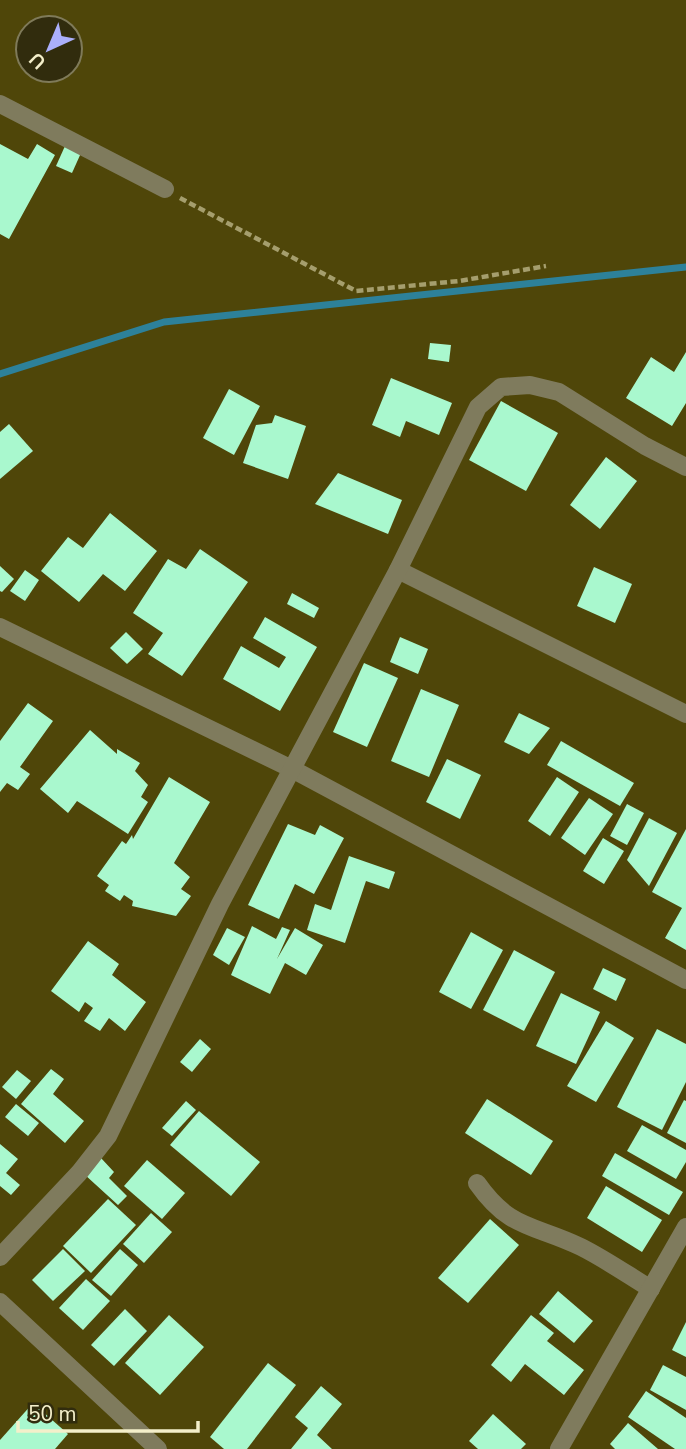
<svg xmlns="http://www.w3.org/2000/svg" width="686" height="1449" font-family="'Nunito Sans',sans-serif">
<style>
.lines{fill:none;stroke-linecap:round;stroke-linejoin:round}
.stream{stroke:#2d819a;stroke-width:7}
.building{fill:#a9f8ce}
.path{stroke:#a59e6d;stroke-width:4.5;stroke-dasharray:7 3.5;stroke-linecap:butt}
.minor{stroke:#7f7b5d;stroke-width:18}
</style>
<rect width="100%" height="100%" fill="#4f4609"/>
<g class="lines">
<path class="stream" d="M0,374L164,322L686,267"/>
</g>
<g class="building">
<path d="M0,144L28,159L37,144L55,155L9,239L0,234Z"/>
<path d="M65,146L81,153L72,173L56,166Z"/>
<path d="M430,343L451,345L449,362L428,359Z"/>
<path d="M686,352V403L672,426L626,398L651,357L674,372Z"/>
<path d="M391,378L452,403L439,435L406,421L400,437L372,425Z"/>
<path d="M229,389L260,406L234,455L203,438Z"/>
<path d="M501,401L558,433L526,491L469,460Z"/>
<path d="M275,415L306,426L288,479L243,463L256,425L272,423Z"/>
<path d="M9,424L33,451L0,479V432Z"/>
<path d="M606,457L637,481L600,529L570,505Z"/>
<path d="M338,473L402,500L388,534L315,504Z"/>
<path d="M110,513L157,551L125,591L103,574L79,602L41,571L68,537L83,548Z"/>
<path d="M200,549L248,582L182,676L148,654L163,633L133,613L168,559L186,569Z"/>
<path d="M0,566L14,579L2,592L0,591Z"/>
<path d="M594,567L632,584L615,623L577,606Z"/>
<path d="M25,570L39,580L25,601L10,591Z"/>
<path d="M292,593L319,608L314,618L287,604Z"/>
<path d="M265,617L317,647L280,711L223,679L241,646L279,668L286,657L253,638Z"/>
<path d="M126,632L143,649L127,664L110,648Z"/>
<path d="M400,637L428,649L418,674L390,662Z"/>
<path d="M364,663L398,678L367,747L333,732Z"/>
<path d="M421,689L459,705L429,777L391,761Z"/>
<path d="M28,703L53,721L20,767L30,774L18,790L7,783L0,792V741Z"/>
<path d="M519,713L550,728L529,754L504,742Z"/>
<path d="M90,730L117,754V749L140,763L135,771L148,785L141,797L148,802L128,834L77,801L68,813L40,789Z"/>
<path d="M561,741L634,783L620,806L547,765Z"/>
<path d="M447,759L481,775L460,819L426,802Z"/>
<path d="M169,777L210,802L174,863L190,877L181,889L191,896L176,916L132,906L133,901L124,895L120,901L105,891L109,885L97,876L122,841L126,844L132,835L133,839Z"/>
<path d="M557,777L579,792L550,836L528,821Z"/>
<path d="M589,798L613,814L585,855L561,838Z"/>
<path d="M627,804L644,813L627,845L610,836Z"/>
<path d="M649,818L677,833L649,886L627,860Z"/>
<path d="M288,824L315,835L320,825L344,838L314,894L295,884L279,919L248,905Z"/>
<path d="M686,829V950L665,938L682,908L652,892Z"/>
<path d="M603,838L624,851L604,884L583,871Z"/>
<path d="M349,856L395,872L389,889L366,881L345,943L307,930L315,904L331,910Z"/>
<path d="M252,926L276,939L282,927L290,930L277,959L295,928L323,945L306,975L285,963L270,994L231,975Z"/>
<path d="M227,928L245,937L229,965L213,955Z"/>
<path d="M471,932L503,950L471,1009L439,992Z"/>
<path d="M88,941L119,964L112,975L146,1002L125,1031L109,1018L100,1031L84,1021L93,1008L85,1002L79,1012L51,991Z"/>
<path d="M514,950L555,972L524,1031L483,1010Z"/>
<path d="M603,968L626,979L616,1001L593,989Z"/>
<path d="M561,993L600,1012L576,1064L536,1046Z"/>
<path d="M606,1021L634,1038L596,1102L567,1086Z"/>
<path d="M657,1029L686,1044V1082L662,1130L617,1107Z"/>
<path d="M200,1039L211,1049L192,1072L180,1062Z"/>
<path d="M51,1069L64,1079L53,1094L84,1121L65,1143L21,1104Z"/>
<path d="M17,1070L31,1081L16,1099L2,1087Z"/>
<path d="M487,1099L553,1141L531,1175L465,1133Z"/>
<path d="M684,1100L686,1101V1143L667,1133Z"/>
<path d="M186,1101L196,1110L172,1136L162,1128Z"/>
<path d="M16,1104L39,1123L28,1136L5,1117Z"/>
<path d="M199,1111L260,1162L231,1196L170,1145Z"/>
<path d="M642,1125L686,1150V1162L676,1179L627,1151Z"/>
<path d="M0,1144L18,1159L6,1173L20,1185L11,1195L0,1186Z"/>
<path d="M615,1153L683,1192L669,1215L602,1176Z"/>
<path d="M101,1158L114,1172L109,1178L127,1196L118,1205L84,1174Z"/>
<path d="M147,1160L185,1193L162,1219L124,1186Z"/>
<path d="M606,1186L662,1220L642,1252L587,1218Z"/>
<path d="M108,1199L136,1225L91,1273L63,1246Z"/>
<path d="M151,1213L172,1232L144,1263L123,1244Z"/>
<path d="M490,1219L519,1245L468,1303L438,1278Z"/>
<path d="M63,1249L85,1271L53,1301L32,1280Z"/>
<path d="M120,1249L138,1265L111,1296L92,1280Z"/>
<path d="M86,1279L110,1301L83,1330L59,1308Z"/>
<path d="M558,1291L593,1321L574,1343L539,1314Z"/>
<path d="M125,1309L147,1331L114,1366L91,1345Z"/>
<path d="M169,1315L204,1347L160,1395L125,1363Z"/>
<path d="M531,1315L554,1333L547,1341L584,1370L564,1395L525,1364L511,1382L491,1365Z"/>
<path d="M686,1322V1357L672,1350Z"/>
<path d="M268,1363L296,1385L247,1449H224L210,1437Z"/>
<path d="M663,1365L686,1377V1410L650,1390Z"/>
<path d="M321,1386L342,1404L317,1435L332,1449H291L308,1428L295,1417Z"/>
<path d="M646,1391L686,1418V1449H675L628,1417Z"/>
<path d="M33,1403L68,1434L55,1449H0V1440Z"/>
<path d="M493,1414L526,1444L521,1449H478L469,1441Z"/>
<path d="M628,1423L658,1449H615L610,1444Z"/>
</g>
<g class="lines">
<path class="path" d="M180,198L356,291L459,281L546,266"/>
<g class="minor">
<path d="M0,104L165,189"/>
<path d="M398,570L686,714"/>
<path d="M0,627L292,769L686,980"/>
<path d="M477,1183C510,1230 533,1224 581,1247C605,1259 628,1275 651,1289"/>
<path d="M0,1257L79,1173L108,1136L220,904L398,570L478,407L501,387L530,385L559,392L645,446L686,467"/>
<path d="M0,1302L158,1449"/>
<path d="M559,1449L686,1227"/>
</g>
</g>
<g transform="translate(49 49) rotate(224)"><circle r="33" fill="#312c0d" stroke="#7f7a59" stroke-width="2"/>
<path d="M0-5L12 26L0 18L-12 26Z" fill="#abaffb"/>
<text y="-10" font-size="19" font-weight="bold" text-anchor="middle" fill="#f4efca">U</text>
</g>
<path d="M18 1421v10h180v-10" fill="none" stroke="#f4efca" stroke-width="3.5"/>
<text x="28" y="1421" font-size="21" fill="#f4efca" stroke="#312c0d" stroke-width="5" paint-order="stroke">50 m</text>
</svg>
